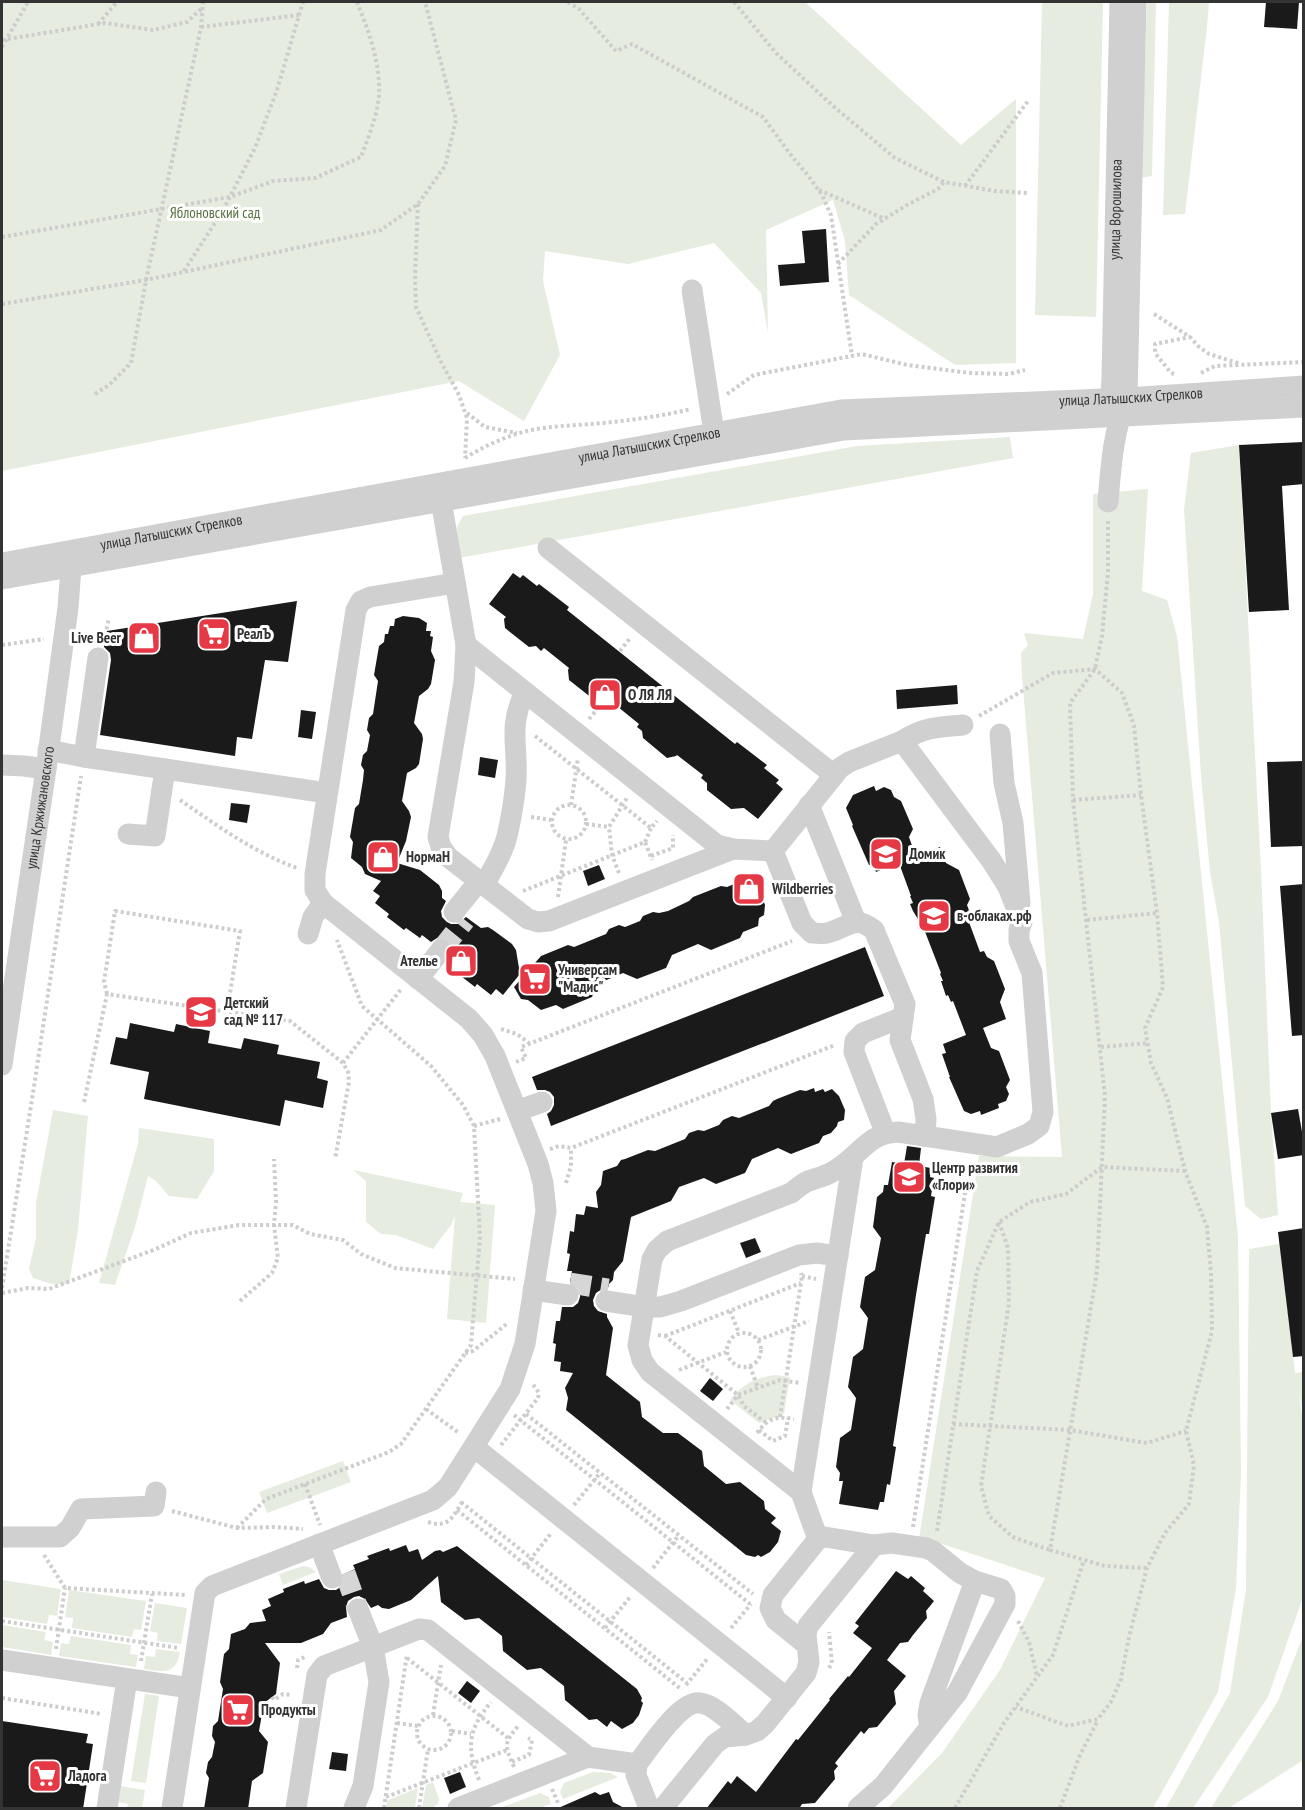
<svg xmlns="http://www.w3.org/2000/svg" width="1305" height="1810" font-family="'PT Sans Narrow',sans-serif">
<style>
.green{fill:#e6ecdf}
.building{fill:#1a1a1a}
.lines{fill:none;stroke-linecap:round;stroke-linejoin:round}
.minor-tunnel{stroke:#d6d6d6;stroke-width:21;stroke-dasharray:21 10;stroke-linecap:butt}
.path{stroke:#cdcdcd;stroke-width:4;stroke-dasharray:3 3;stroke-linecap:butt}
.minor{stroke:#d0d0d0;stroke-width:21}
.labels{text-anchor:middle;stroke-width:6;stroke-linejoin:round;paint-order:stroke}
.street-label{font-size:15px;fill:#333;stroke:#fff}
.park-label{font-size:15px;fill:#56703f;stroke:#fff}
.poi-label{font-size:15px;font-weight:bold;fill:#333;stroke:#fff;text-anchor:start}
</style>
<rect width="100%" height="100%" fill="#fff"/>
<g class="green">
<path d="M2,2H805L961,145L1016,99V363L955,365L849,295L845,241L833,200L766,230L768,333L761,293L714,243L628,264L545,251L543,281L560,355L524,421L459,381L2,471Z"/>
<path d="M1042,2H1103L1096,317L1035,315Z"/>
<path d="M1147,2H1156L1152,176L1141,178Z"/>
<path d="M1169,2H1209L1207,27L1185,214L1163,215Z"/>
<path d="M1010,437L1013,458L459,558L457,527L463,516L857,446Z"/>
<path d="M1239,445L1261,870L1271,1113L1278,1215L1261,1219L1245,1206L1219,922L1210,872L1201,776L1184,510L1191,453Z"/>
<path d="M1148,489L1142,591L1167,600L1177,636L1238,1237L1241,1473L1236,1588L1218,1692L1153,1808H888L942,1753L1000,1670L1045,1578L930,1540L919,1539L979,1156L1062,1157L1022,676L1021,653L1028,645L1024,633L1083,639L1093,594V494Z"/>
<path d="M53,1110L88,1116L78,1230L69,1284H52L33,1278L29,1269L36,1238V1203Z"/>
<path d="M139,1128L214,1139V1171L197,1199L169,1196L156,1181L148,1176L135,1227L115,1285L99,1283L138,1144Z"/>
<path d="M353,1170L463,1193L460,1202L495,1205L486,1323L447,1319L455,1216L451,1225L433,1249L396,1235L381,1234L366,1222V1181Z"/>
<path d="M1280,1244L1295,1373L1303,1372V1413L1298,1388L1304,1429V1559L1302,1571L1303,1572V1597L1268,1697L1193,1808H1166L1230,1693L1246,1589L1249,1249Z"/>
<path d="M776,1375L790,1377L784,1414L759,1423L730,1400C743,1384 756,1377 776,1375Z"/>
<path d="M343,1461L351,1482L267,1513L259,1492Z"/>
<path d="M303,1566L309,1567L316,1572L283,1585L279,1574Z"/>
<path d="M2,1580L61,1589L57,1616L49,1615L47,1624L2,1617Z"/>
<path d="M69,1590L146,1601L141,1630L134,1629L132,1637L72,1628L73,1618L65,1617Z"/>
<path d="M155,1603L187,1608L181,1644L157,1641L158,1633L150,1631Z"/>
<path d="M2,1625L46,1632L44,1640L53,1642L51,1655L2,1647Z"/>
<path d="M71,1636L131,1645L130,1654L138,1655L136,1667L59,1656L61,1643L69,1644Z"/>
<path d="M1303,1636V1760L1229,1808H1211L1278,1701Z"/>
<path d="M156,1649L180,1652C176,1675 163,1672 144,1669L146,1656L155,1657Z"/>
<path d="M145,1694L159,1696L146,1783L131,1781Z"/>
<path d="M593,1772L610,1773L618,1777L563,1799L560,1792L564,1783Z"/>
<path d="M433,1782L439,1799L438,1804L431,1808H422L426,1785Z"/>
<path d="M120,1786L145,1790L142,1808H127L128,1804L118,1802Z"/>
<path d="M418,1788L415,1808H386L388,1800Z"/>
<path d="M540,1793L549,1797L551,1804L539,1808H500Z"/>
</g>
<g class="building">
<path d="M1266,2H1299L1297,29L1264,27Z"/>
<path d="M826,229L829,282L780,286L778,265L805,263L802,231Z"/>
<path d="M1304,442V484L1282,486L1289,610L1249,612L1239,445Z"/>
<path d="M513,573L520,578L523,575L537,586L539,584L569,607L567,610L735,744L737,742L767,765L764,768L779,780L776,783L783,789L758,819L744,808L731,809L707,790V783L701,778L703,775L677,755L676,756L667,758L643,738L642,731L637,727L639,724L607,698L605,702L600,698L593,699L569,680L568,670L569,668L544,648L541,651L536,646L529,647L505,628L504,619L506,617L489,604Z"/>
<path d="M297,601L288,662L265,660L252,739L237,737L235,756L100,735L111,660L110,653L104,647L107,631Z"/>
<path d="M403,616L419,618L427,623L426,631H431L430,636L433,637L431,651L435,660L431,684L428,689L419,696L414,723L422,734L423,739L419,764L416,768L407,773L402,801L409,811L411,817L406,841L397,863L420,870L439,885L442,891V898L446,901L441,911L442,917L447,922L451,924H458L466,917L481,928L488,927L493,930L512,944L516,950L520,974L503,995L496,989L491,995L477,984L475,987L457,973L460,970L448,961L454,951L453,945L448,940L443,938H437L431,942L422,935L420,938L406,928L404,930L387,917L389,914L375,903L380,896L373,891L381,881L365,874L362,867L351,858L353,842L350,837L355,808L359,804L363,780L364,770L361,765L363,755L367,751L370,735L367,730L369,718L373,714L378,681L374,675L379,646L384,642L385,634H388L390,626H394L395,619Z"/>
<path d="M957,685L958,704L897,709L896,690Z"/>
<path d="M301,710L316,712L312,739L298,737Z"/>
<path d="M480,757L498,760L495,778L478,775Z"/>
<path d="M1304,761V846L1271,847L1267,762Z"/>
<path d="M874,786L876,791L884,787L891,790L894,797L901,801L913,829L909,837L916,857L940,847L946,863L959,870L970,899L967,905L970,913L966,914L980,952L984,951L987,957L994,961L1005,989L1000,1002L1006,1019L983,1028L991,1048L999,1051L1010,1080L1006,1087L1009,1094L1006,1101L998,1104L999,1108L981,1115L980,1111L971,1114L964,1111L949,1077H950L942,1054L946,1053L943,1044L966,1035L953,1001L951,1002L948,995L946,996L941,981H943L940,974L941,973L922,924H921L913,911L910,904L913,903L910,896H911L899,863L876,872L873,863L869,865L852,826L853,825L846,808L853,795Z"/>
<path d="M231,803L250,805L247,823L229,820Z"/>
<path d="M599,865L605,879L588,886L583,871Z"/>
<path d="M734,884L736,888L744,884L745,887L752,885L760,892L765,905L764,915L759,918L758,926L743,932L740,938L711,950L698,944L672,955L666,968L637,979L623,973L597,984L592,997L563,1009L556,1005L541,1010L528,1000L521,999L514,987L541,956L568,945L574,947L584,943L606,934L609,929L619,925L625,927L640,921L643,916L653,912L659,913L668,911L689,901L693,897L721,886L727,887Z"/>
<path d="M1304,884V1035L1292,1036L1280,886Z"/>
<path d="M865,947L884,996L551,1126L547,1114L551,1111L554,1105V1097L550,1092L545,1090H537L532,1077Z"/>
<path d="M130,1023L174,1032L176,1024L210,1031L208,1043L241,1049L244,1038L279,1045L277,1054L320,1062L317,1078L328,1081L323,1108L285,1100L280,1126L144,1099L149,1072L110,1064L116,1037L127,1039Z"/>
<path d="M814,1088L815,1092L823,1089L825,1092L832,1089L839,1096L845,1110L844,1120L838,1122L837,1126L831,1133L823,1136L819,1143L791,1154L778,1148L752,1159L745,1173L716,1184L704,1178L679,1187L671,1201L631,1217L623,1261L614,1272L613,1280L609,1284L608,1288L602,1289L596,1293L593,1300L594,1306L598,1311L607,1314V1317L613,1328L606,1375L640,1402L642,1417L663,1433H678L702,1451L704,1466L726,1484L740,1482L764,1501L765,1509L776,1518L771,1523L781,1531L778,1542L770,1552L761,1557L758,1555L755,1557L746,1555L566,1410L568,1398L565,1388L573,1373L560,1371L561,1362L554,1361L556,1344L553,1343L556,1321H560L562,1307H573L578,1303L580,1297V1290L575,1285L570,1282L572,1271H567L570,1254L567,1253L570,1231L574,1232L576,1214L584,1215L586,1206L598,1208L596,1192L601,1185L603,1171L617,1166L621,1160L625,1159L648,1150L655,1151L685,1139L689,1133L698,1130L704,1131L719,1125L723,1120L732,1116L739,1118L769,1106L773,1101L777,1099L800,1090L806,1091Z"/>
<path d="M1298,1109L1304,1143V1155L1278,1159L1271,1113Z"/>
<path d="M907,1146L921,1148L919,1166L931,1168L930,1177L934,1178L931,1196L935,1197L929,1234H926L916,1295L893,1446L896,1447L890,1485L887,1484L884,1502H880L878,1510L839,1504L843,1481H839L840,1473L836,1467L840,1438L851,1430L856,1398L848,1387L853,1357L863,1349L868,1318L860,1307L865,1277L875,1270L881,1238L873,1227L877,1197L883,1192L884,1185H888L892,1162L904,1164Z"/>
<path d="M1304,1228V1356L1293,1357L1278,1232Z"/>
<path d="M755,1238L761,1252L746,1258L740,1243Z"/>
<path d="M710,1378L723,1389L713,1401L700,1391Z"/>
<path d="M406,1545L409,1552L418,1549L422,1560L435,1551L440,1550L443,1552L457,1546L637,1689L642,1698L641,1701L643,1703L639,1715L633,1723L622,1729L611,1721L607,1727L597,1719L589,1720L565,1700L564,1686L541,1668L527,1670L503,1651L502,1636L479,1618L465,1620L441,1602L438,1576L411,1600L389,1609L382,1608L378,1605L371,1608L365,1599L359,1596L354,1597L348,1601L346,1607L347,1617L331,1623L323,1634L301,1643H265L280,1663L276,1694L264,1703L259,1731L268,1742L263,1773L252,1781L248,1809H204L209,1778L206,1773L208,1762L212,1757L215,1742L212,1736L213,1726L218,1721L223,1689L220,1682L224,1654L229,1649L231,1634L245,1629L250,1623L266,1621L262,1610L271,1606L268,1599L284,1592L283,1589L304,1581L305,1584L319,1579L324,1588L329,1590H336L342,1586L345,1579L344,1574L355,1569L353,1565L369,1559L367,1556L389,1548L390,1551Z"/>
<path d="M896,1571L908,1579L911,1576L925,1588L923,1591L934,1601L926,1611L927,1618L913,1635L908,1642L900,1643L887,1660L906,1676L894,1691L896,1704L882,1721L877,1727L869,1728L864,1734L861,1731L835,1763L838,1766L834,1771L835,1779L815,1803L802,1804L799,1809H706L728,1781L731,1784L737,1776L756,1792L796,1739L798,1740L830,1700L829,1699L848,1676L849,1677L872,1648L853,1633L859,1626L855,1623Z"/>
<path d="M467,1681L480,1691L471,1703L458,1693Z"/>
<path d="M2,1721L88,1734L86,1743L93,1744L83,1809H2Z"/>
<path d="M332,1752L348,1754L346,1771L329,1769Z"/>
<path d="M460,1772L466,1787L450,1794L444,1778Z"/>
<path d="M595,1792L600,1795L609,1792L613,1802L626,1809H556Z"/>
</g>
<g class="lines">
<g class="minor-tunnel">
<path d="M441,950L465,920"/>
<path d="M570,1283L608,1289"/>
<path d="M345,1573L358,1609"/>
</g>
<g class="path">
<path d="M568,2L579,9L616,51L632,44L763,117L794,159L807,174L822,195L831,215L852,356"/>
<path d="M734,2L776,53L833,106L895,158L944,182L995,191L1027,193"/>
<path d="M98,24L117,2"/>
<path d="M201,27L299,15"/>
<path d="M2,40L105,23L153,30L187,22L202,8"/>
<path d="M2,47L28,2"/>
<path d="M965,186L1028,101"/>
<path d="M819,190L885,219"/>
<path d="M418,204L415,275L416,307L441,362L459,395L467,418L465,458"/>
<path d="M2,237L230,197L273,181L315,178L361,157C369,135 381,108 379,84C378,56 367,27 357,2"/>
<path d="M838,264L876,224L907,205L938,189L944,182"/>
<path d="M184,271L222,212L255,148L277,90L303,2"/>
<path d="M2,304L146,280L381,230L418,204L445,166L456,120L425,2"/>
<path d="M1154,314L1190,337L1198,346L1209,354L1241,364"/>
<path d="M1201,373L1215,366L1304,362"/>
<path d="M1174,374L1171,373L1155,353V344L1190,337"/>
<path d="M95,394L109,385L131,363L146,280L201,27L203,2"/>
<path d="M727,394L754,375L862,354L907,365L970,373L1009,374L1025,370"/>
<path d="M467,413L485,427L517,433"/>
<path d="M465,458C481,448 498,440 516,434C544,425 574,426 603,423C633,420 662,416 691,409"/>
<path d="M1108,521V572L1102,636L1095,669L1070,703L1073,800L1105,1096L1097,1271L1050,1550L1105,1566L1147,1568"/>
<path d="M104,641L109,618"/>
<path d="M2,645L44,639"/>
<path d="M620,651L631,637"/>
<path d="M979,716L1053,673L1095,669L1122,693L1134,725L1141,795L1157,913L1163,987L1145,1028L1151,1063L1167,1098L1185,1171L1207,1227L1211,1273L1212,1331L1186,1431L1194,1465L1189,1504L1165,1533L1147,1568L1129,1637L1121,1679L1111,1702L1098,1719L1068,1726L1016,1707"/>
<path d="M589,719L604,701"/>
<path d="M535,736L651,828L657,821"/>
<path d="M180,800C218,826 253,852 297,868"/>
<path d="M1073,800L1141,795"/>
<circle cx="569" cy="822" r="17"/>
<path d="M571,805L578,758"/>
<path d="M531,817L551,820"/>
<path d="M586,824L609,827"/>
<path d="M645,842L651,828"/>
<path d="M651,856L673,848V835"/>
<path d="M619,873L612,855L609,827L627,798"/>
<path d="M523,891L645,842L652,860"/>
<path d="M558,897L566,840"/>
<path d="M1087,920L1157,913"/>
<path d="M107,994L104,982L115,911L240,931L227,1012"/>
<path d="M501,1029L517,1034L529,1043"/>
<path d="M1101,1047L1148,1043"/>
<path d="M516,1062L526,1058L521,1047L792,941"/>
<path d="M343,1063L402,988"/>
<path d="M84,1102L107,994L290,1021L343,1063L348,1072L349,1082L335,1159"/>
<path d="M474,1126L500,1119"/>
<path d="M550,1149L559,1146L571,1148L835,1045"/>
<path d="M566,1183L571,1166V1148"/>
<path d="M999,1222L1008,1248L1009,1303L981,1486L989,1516L1013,1537L1050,1550"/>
<path d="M802,1276L816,1279"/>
<path d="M2,1288L33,1093L81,776"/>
<path d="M2,1293L28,1288L49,1289L156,1249L191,1233L239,1225H293L310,1234L343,1240L361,1254L395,1268L515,1279"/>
<path d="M240,1301L272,1273L278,1258L274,1225L276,1202L274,1159"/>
<path d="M730,1311L739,1333"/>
<circle cx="744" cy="1350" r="17"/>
<path d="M658,1335L665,1336L738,1395L744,1406L765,1422"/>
<path d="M665,1336L801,1283"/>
<path d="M758,1340L809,1321"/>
<path d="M465,1353L473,1351L508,1323"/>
<path d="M750,1366L758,1388"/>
<path d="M679,1370L726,1352"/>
<path d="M426,1409L459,1433"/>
<path d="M727,1409L738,1395L780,1380L800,1383"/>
<path d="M526,1414L753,1594"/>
<path d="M514,1415L750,1604"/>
<path d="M780,1417L802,1276L801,1273"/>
<path d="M953,1424L1070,1430L1147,1443L1186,1431"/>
<path d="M759,1430L773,1441L785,1436L788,1418"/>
<path d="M757,1433C768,1418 776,1416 794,1419"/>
<path d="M501,1445L538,1398L539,1393L532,1383"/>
<path d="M305,1484L320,1525"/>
<path d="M461,1502L687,1683"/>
<path d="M574,1505L600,1473"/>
<path d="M457,1510L682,1690"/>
<path d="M172,1511L237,1528L275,1527L303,1529"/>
<path d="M428,1522C449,1529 453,1516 463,1501"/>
<path d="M913,1527L970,1161"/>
<path d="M237,1528L266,1499L389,1452L401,1444L471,1345L480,1237L474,1126L463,1105L431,1066L362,1006L337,940"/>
<path d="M937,1531L977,1271L999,1222L1030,1202L1066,1194L1102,1167L1185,1171"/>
<path d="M44,1555L65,1588L186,1595"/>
<path d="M526,1565L552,1532"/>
<path d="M653,1568L679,1535"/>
<path d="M2,1621L179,1648"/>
<path d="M1018,1621L1029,1642L1037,1676"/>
<path d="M605,1628L630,1597"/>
<path d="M731,1628L751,1604"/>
<path d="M56,1649L65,1588"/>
<path d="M407,1658L508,1738"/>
<path d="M141,1661L152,1594"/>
<path d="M297,1668L298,1660L305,1657"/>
<path d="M829,1668L832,1663L829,1632"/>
<path d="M686,1685L708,1658"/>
<path d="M272,1697L274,1700L283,1694L292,1695"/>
<path d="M2,1698L102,1714"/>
<path d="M433,1715L441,1665"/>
<circle cx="434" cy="1733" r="17"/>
<path d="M397,1723L418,1726"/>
<path d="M452,1731L471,1734"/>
<path d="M512,1762L529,1755L532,1740L528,1738"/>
<path d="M514,1767C505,1746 503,1744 518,1726"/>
<path d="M479,1780C466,1746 468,1730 491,1702"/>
<path d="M552,1789L558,1803"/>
<path d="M386,1797L507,1750"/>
<path d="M384,1808L407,1654"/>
<path d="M419,1808L428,1749"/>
<path d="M955,1808L1004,1723L1053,1655L1084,1560"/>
<path d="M1060,1808L1080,1755L1098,1720"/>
</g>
<g class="minor">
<path d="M692,290L714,433"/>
<path id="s1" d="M1117,410L1111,398L1112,376L1120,2"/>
<path d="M439,489L466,645L464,682L438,837L441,847L448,857L528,919L538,922L549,921L733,849"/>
<path d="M1108,502C1111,466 1113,431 1127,398L1136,2"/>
<path d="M548,548L834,775"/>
<path id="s2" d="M2,563L841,410L1127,398L1304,386"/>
<path d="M2,579L844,430L1304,407"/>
<path d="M466,645L717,845L733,849L773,851L802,923L812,933C817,933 823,934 827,933C848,928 854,914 874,930L905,1004L900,1040L923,1099L926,1119L925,1136"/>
<path d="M1000,734L1004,783L1013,823L1020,903"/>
<path d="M902,741C924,727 938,727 963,725"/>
<path d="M48,750L84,757L327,793"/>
<path d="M84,757L98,658"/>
<path d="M2,765L24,766L46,769"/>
<path d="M809,805L856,922"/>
<path d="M128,834L155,836L165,769"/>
<path d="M773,851L840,768L849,762L902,741L991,860L1008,887L1022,922L1019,930V941L1032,973L1043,1112L1039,1126L1028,1134L997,1147L898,1132C866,1133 859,1158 832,1172C824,1177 815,1178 806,1182C801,1185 796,1189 791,1193L667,1241L657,1250L652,1259L638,1345L642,1360L650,1372L801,1492"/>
<path d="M484,885C492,871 500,858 505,843C510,828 515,795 516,779C518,743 508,727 525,692"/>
<path d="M454,912L479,881"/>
<path d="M308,934L313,917L323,903"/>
<path d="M418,979L441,950"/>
<path id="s3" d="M2,1065L46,769L68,608L71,567L68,554"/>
<path d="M517,1111L542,1102"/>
<path d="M885,1132L854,1052L855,1041L863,1033L903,1017"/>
<path d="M533,1290L568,1295"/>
<path d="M606,1301L645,1307H660L681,1301L799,1255L817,1253L838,1256"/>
<path d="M474,1447L787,1698"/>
<path d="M2,1537H60L70,1528L81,1509L154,1506L156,1492"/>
<path d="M818,1539L801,1492L853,1158"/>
<path d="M319,1544L332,1578"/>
<path d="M807,1645L776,1620L770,1608L773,1595L818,1539L825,1537L874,1545L892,1543L926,1548L933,1551L960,1573L975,1581L1001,1589L1005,1596V1604L957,1693L883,1786L858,1808"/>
<path d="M2,1660L190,1688"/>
<path d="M930,1727L928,1715L930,1703L975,1581"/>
<path d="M107,1808L127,1679"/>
<path d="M172,1808L205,1593L212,1586L433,1500L448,1487L510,1389L525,1344L546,1211L543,1183L538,1164L495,1056L483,1035L469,1019L323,903L315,890V874L356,610L361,601L370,597L455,583"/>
<path d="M296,1808L317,1675L324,1666L419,1629L428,1630L588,1757"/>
<path d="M354,1808L363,1786L379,1682L373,1647L358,1609"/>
<path d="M458,1808L588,1757L637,1764"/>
<path d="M649,1808L636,1775L637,1764C650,1748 680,1700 700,1703C714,1704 735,1726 746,1735"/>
<path d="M663,1808L715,1744L725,1737L746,1735L757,1731L765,1724L806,1673L809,1662L806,1635L808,1626L874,1545"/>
</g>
</g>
<defs>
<symbol id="supermarket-square" viewBox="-11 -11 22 22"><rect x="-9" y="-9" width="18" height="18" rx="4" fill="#e63946" stroke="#fff"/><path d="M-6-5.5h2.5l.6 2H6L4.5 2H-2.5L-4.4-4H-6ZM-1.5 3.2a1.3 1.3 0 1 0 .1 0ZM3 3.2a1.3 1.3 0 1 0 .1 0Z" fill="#fff"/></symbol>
<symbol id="shop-square" viewBox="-11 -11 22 22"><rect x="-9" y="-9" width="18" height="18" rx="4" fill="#e63946" stroke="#fff"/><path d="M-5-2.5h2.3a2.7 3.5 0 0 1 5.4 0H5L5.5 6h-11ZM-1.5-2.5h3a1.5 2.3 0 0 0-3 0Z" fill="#fff"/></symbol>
<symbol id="school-square" viewBox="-11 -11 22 22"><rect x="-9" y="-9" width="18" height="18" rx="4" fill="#e63946" stroke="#fff"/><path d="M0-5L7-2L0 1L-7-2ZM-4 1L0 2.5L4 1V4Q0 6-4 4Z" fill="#fff"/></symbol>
</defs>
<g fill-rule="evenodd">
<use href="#supermarket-square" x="195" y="615" width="38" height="38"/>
<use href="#shop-square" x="125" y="619" width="38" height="38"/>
<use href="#shop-square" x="586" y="676" width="38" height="38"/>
<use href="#school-square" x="867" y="835" width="38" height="38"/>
<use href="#shop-square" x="364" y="838" width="38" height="38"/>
<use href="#shop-square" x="730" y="870" width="38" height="38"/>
<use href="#school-square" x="915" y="897" width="38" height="38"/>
<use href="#shop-square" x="442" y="942" width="38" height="38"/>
<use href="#supermarket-square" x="516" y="960" width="38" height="38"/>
<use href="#school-square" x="182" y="993" width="38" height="38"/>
<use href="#school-square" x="890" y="1158" width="38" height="38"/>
<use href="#supermarket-square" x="219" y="1691" width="38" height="38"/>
<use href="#supermarket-square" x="26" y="1757" width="38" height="38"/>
</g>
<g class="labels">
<g class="street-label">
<text dy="5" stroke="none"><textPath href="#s1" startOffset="202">улица Ворошилова</textPath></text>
<text dy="5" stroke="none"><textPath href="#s2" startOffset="1143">улица Латышских Стрелков</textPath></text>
<text dy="5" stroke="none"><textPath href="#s2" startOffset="658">улица Латышских Стрелков</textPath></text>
<text dy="5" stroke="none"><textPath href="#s2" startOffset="172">улица Латышских Стрелков</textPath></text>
<text dy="5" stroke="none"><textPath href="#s3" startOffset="260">улица Кржижановского</textPath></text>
</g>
<g class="park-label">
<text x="215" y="218">Яблоновский сад</text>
</g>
<g class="poi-label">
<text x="237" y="639">РеалЪ</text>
<text x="121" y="643" text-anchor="end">Live Beer</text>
<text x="628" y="700">О ЛЯ ЛЯ</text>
<text x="909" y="859">Домик</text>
<text x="406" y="862">НормаН</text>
<text x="772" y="894">Wildberries</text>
<text x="957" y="921">в-облаках.рф</text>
<text x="438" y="966" text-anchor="end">Ателье</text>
<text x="558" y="975">Универсам<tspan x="558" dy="17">"Мадис"</tspan></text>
<text x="224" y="1008">Детский<tspan x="224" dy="17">сад № 117</tspan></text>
<text x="932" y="1173">Центр развития<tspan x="932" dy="17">«Глори»</tspan></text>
<text x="261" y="1715">Продукты</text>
<text x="68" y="1781">Ладога</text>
</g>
</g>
<rect width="1305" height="1810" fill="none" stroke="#333333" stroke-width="6"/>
</svg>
